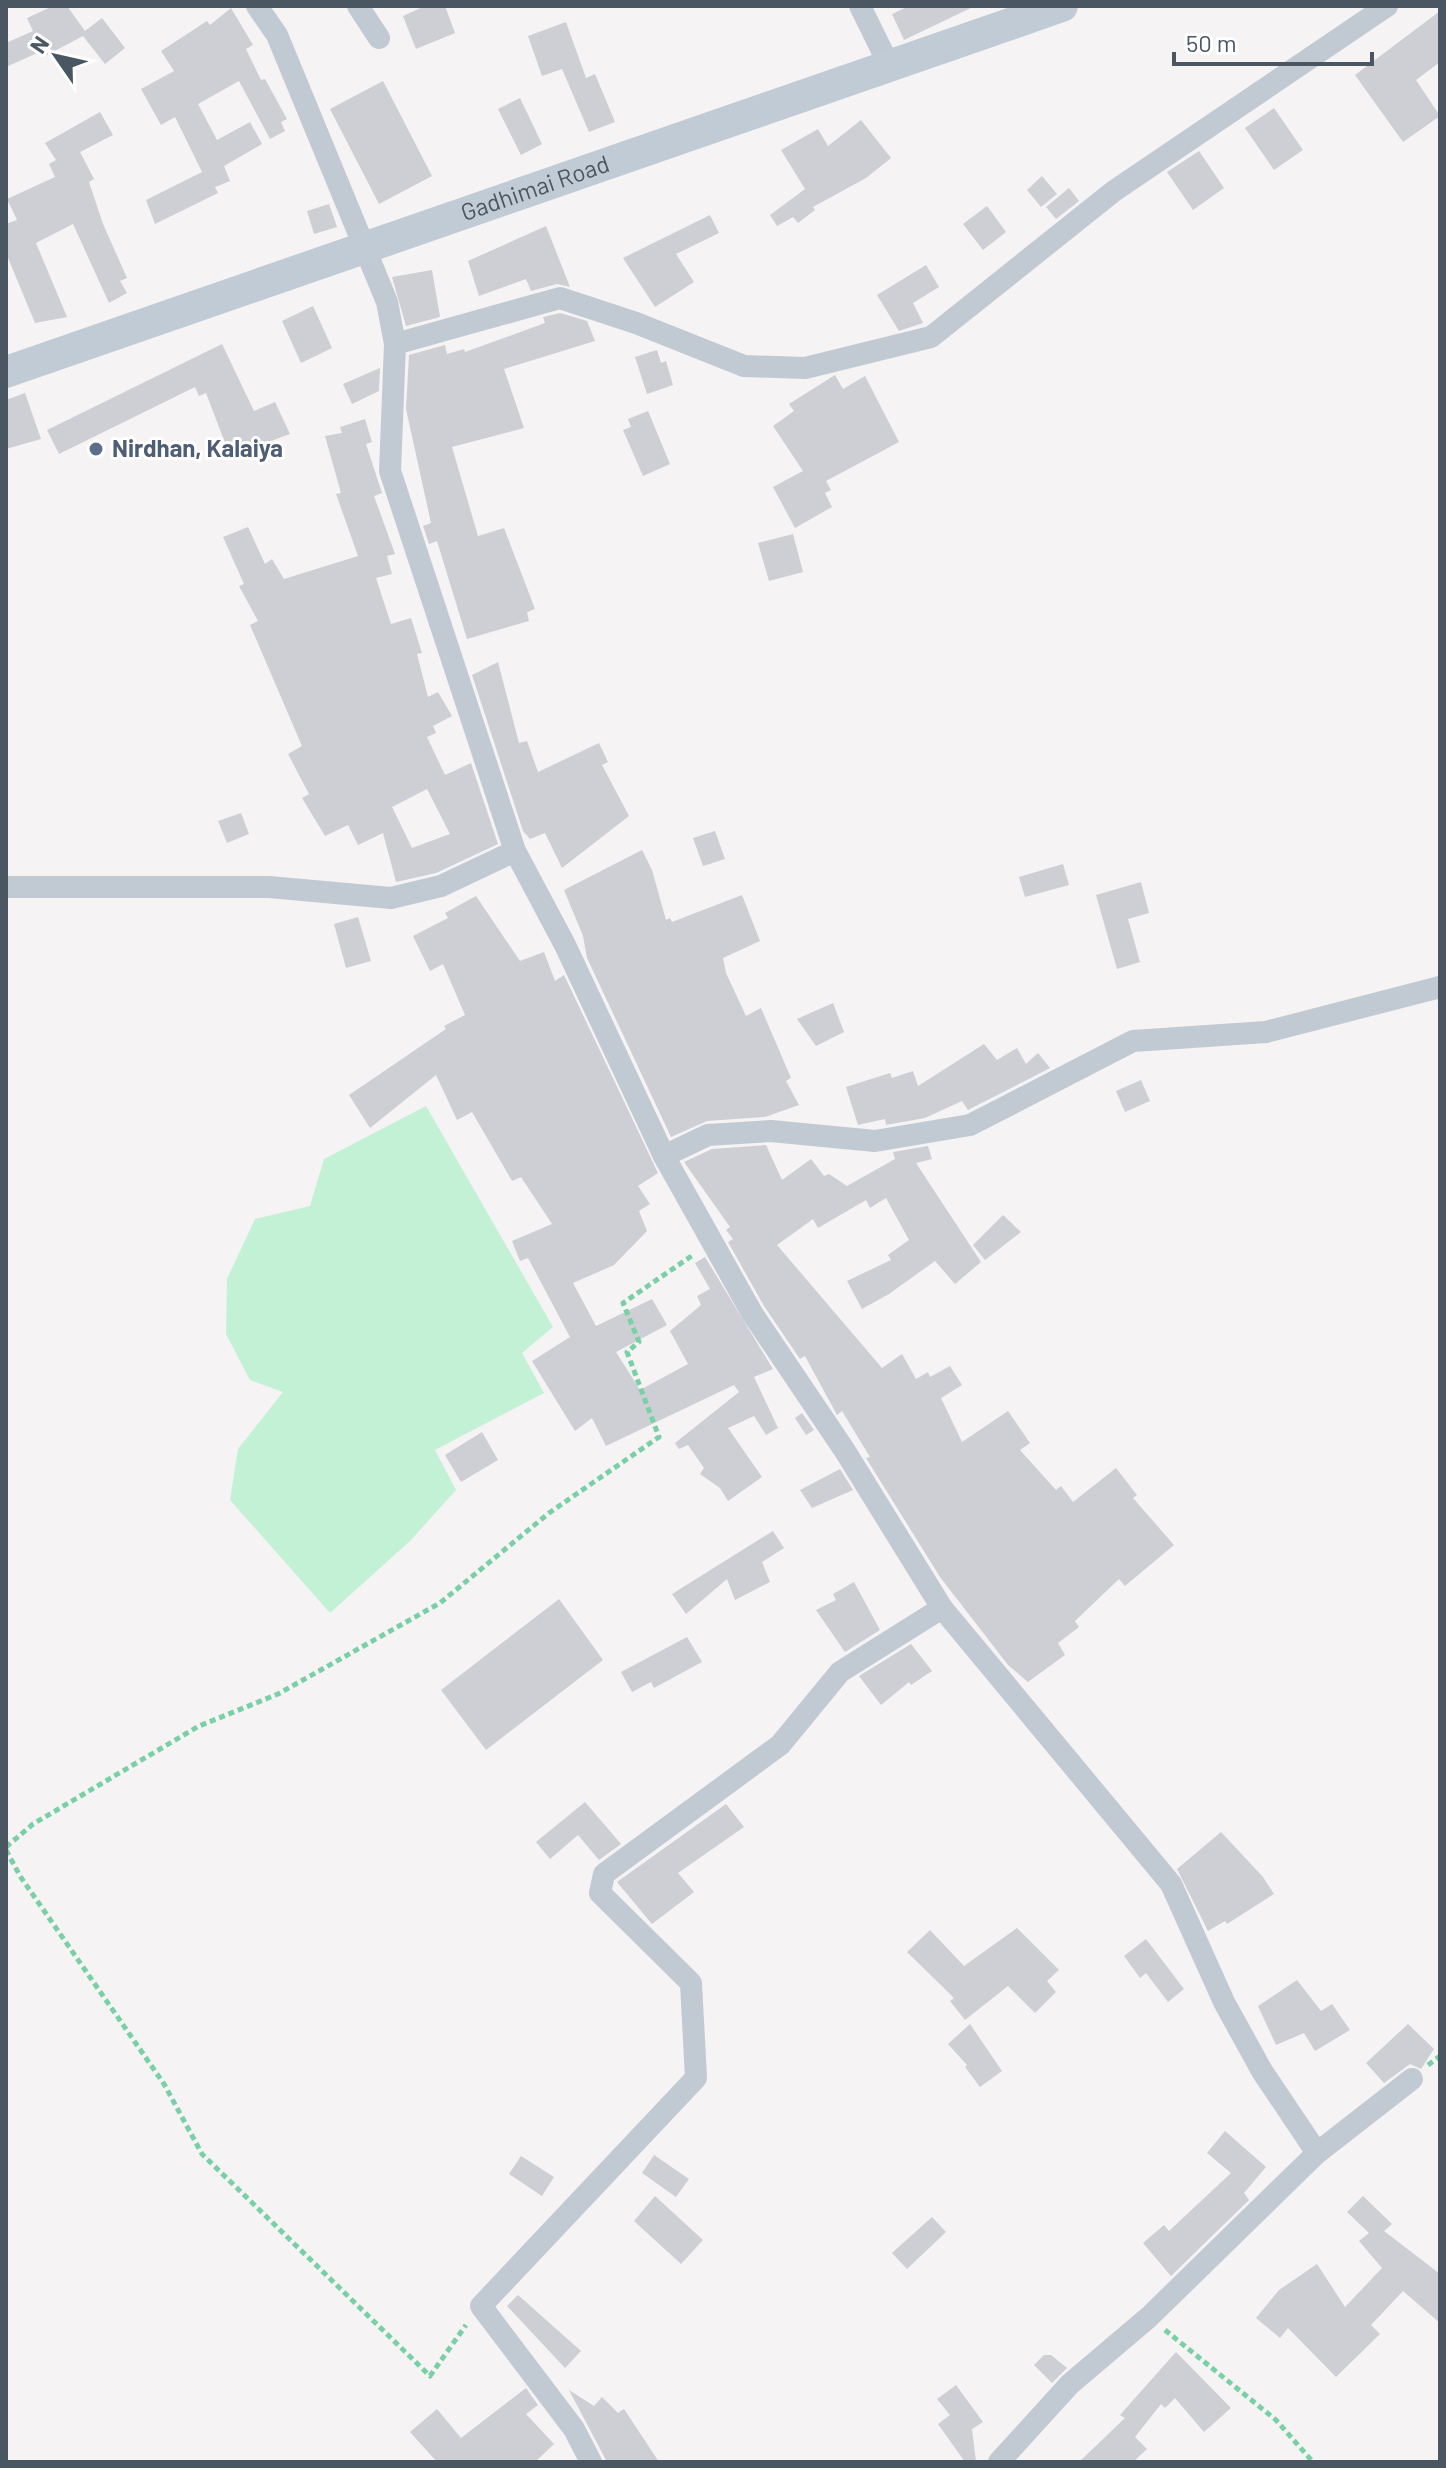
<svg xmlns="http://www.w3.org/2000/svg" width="1446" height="2468" font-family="Barlow,sans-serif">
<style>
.green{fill:#c3f1d5}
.building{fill:#cdcfd5;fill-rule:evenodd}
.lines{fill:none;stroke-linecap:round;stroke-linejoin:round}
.path{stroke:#7ad0a6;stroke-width:5;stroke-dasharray:6 4;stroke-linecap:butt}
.street{stroke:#c1cad2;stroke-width:22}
.secondary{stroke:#c1cbd6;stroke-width:32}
.service-dot{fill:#5c6f8a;stroke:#fff;stroke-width:3}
.labels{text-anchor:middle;stroke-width:6;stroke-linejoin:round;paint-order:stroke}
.street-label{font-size:24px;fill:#4a5661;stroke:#fff}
.service-label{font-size:24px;font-weight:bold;fill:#4e5e75;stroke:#fff;text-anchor:start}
</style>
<rect width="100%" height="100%" fill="#f5f3f3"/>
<path class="green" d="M426,1106L553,1327L522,1353L544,1393L435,1450L456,1490L410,1541L330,1613L230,1500L238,1449L283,1392L250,1380L226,1334L227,1279L255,1219L310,1206L324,1159Z"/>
<g class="building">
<path d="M53,6H67L85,31L102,18L125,48L105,64L83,36L47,55L44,50L6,67V43L33,31L27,18Z"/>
<path d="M425,6H445L455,33L416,49L403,16Z"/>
<path d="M909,6H975L904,40L892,14Z"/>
<path d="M231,8L253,45L246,49L261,80L265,79L287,119L281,122L285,131L270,139L239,81L198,104L217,140L250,122L262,144L224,166L230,181L215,187L218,193L155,224L146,200L202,172L175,117L161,125L141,89L174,71L161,51L207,21L210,25Z"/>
<path d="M1440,11V62L1416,80L1440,116L1403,142L1355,75Z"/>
<path d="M566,22L586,78L595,74L615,122L589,132L562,69L542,76L528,36Z"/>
<path d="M383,81L432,176L379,204L330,109Z"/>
<path d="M520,98L542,144L521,155L498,109Z"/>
<path d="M1274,108L1303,150L1274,170L1245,128Z"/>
<path d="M100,112L113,135L80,152L94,179L89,182L103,224L127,278L120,281L127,293L109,303L73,224L36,243L67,317L35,323L6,253V224L17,220L7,199L55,177L49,164L56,160L45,143Z"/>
<path d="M861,120L891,158L866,178L813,207L815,210L798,223L793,217L777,226L770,215L805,189L781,150L818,129L828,146Z"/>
<path d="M1199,151L1224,188L1193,210L1167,172Z"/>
<path d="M1042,176L1057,194L1041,207L1027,190Z"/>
<path d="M1069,188L1079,201L1056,219L1046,207Z"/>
<path d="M329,204L337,227L314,234L307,211Z"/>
<path d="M987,206L1006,232L983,250L963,224Z"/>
<path d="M710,215L719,233L676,254L694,282L655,307L623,258Z"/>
<path d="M546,226L570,287L557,284L531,291L526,279L479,296L468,261Z"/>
<path d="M926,265L939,287L913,303L923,323L899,331L877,295Z"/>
<path d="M432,270L440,317L406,326L392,277Z"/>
<path d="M313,306L332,348L301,363L282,321Z"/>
<path d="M560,313L587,321L595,341L504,369L524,428L452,447L478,536L504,528L535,609L527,612L529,621L467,639L437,541L429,544L423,526L431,523L406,409L409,355L445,345L447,354L464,349L465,352L545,323L543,317Z"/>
<path d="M222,344L254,411L275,402L290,434L230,456L206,393L199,396L195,387L59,454L47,430Z"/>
<path d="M657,350L661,363L666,361L673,385L647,394L635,357Z"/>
<path d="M380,368L379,391L352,404L343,384Z"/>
<path d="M835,375L843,389L865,376L899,442L826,481L831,490L825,493L832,507L795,528L773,487L803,471L773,426L794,411L789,404Z"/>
<path d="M25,393L41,439L6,449V400Z"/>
<path d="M648,411L670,464L643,476L623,430L631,427L628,419Z"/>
<path d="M365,419L372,442L366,444L382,493L374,496L395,554L387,556L392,574L376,578L391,624L411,618L422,653L417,654L428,697L438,692L452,716L433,726L436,733L427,737L445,775L471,763L498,844L436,873L396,882L383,833L358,845L348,825L325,836L302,798L309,794L288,754L302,746L250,625L258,621L239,586L244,584L223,537L248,527L265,564L272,559L284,579L358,556L336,494L341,493L325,436L342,433L340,427ZM427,789L450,834L412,848L392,807Z"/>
<path d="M793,534L803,572L769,581L758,543Z"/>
<path d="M498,662L519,743L527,741L538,772L599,743L608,762L602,765L629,816L562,868L545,833L530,839L523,831L472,675Z"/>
<path d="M241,813L249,834L227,843L218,821Z"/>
<path d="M715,831L725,859L703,866L693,838Z"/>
<path d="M642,850L652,870L666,920L670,918L672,922L742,895L760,941L723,958L726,973L746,1016L761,1008L791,1078L786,1081L799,1105L765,1117L707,1121L671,1137L587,958L583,936L564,890Z"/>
<path d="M1063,864L1069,885L1025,897L1019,877Z"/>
<path d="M1141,882L1149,913L1128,919L1140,962L1117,969L1096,895Z"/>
<path d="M476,896L520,961L544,952L555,981L564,975L658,1173L638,1186L650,1204L639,1211L647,1231L614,1265L573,1283L596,1326L652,1299L667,1325L616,1352L640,1390L688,1364L670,1331L701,1305L697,1296L710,1289L695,1263L705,1257L773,1369L754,1377L778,1428L766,1435L754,1416L728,1428L762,1477L728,1501L720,1488L700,1474L704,1468L688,1445L679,1449L675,1443L739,1392L734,1385L606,1446L592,1418L575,1431L532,1361L570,1337L528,1258L520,1261L512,1241L552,1224L521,1177L512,1181L472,1112L457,1120L436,1075L370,1128L349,1095L446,1029L444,1026L465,1015L443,964L430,971L413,936L448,918L445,913Z"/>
<path d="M358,917L371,961L346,968L334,924Z"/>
<path d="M833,1003L844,1032L816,1046L797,1019Z"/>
<path d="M984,1044L997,1060L1017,1048L1026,1064L1038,1053L1050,1068L968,1110L962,1101L925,1118L886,1125L885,1119L858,1125L846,1087L890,1073L892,1078L913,1071L918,1086Z"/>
<path d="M1141,1080L1150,1101L1125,1112L1116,1091Z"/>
<path d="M766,1145L782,1180L811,1159L824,1176L829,1174L847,1186L895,1159L893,1152L928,1146L932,1159L916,1163L981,1262L955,1284L935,1261L889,1294L862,1309L847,1281L891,1260L888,1255L909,1240L886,1198L870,1208L866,1200L818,1228L813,1219L777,1245L882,1368L902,1354L916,1379L928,1372L930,1377L950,1366L962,1385L941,1398L962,1442L1008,1411L1030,1443L1020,1450L1056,1490L1061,1486L1073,1502L1116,1468L1137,1495L1133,1498L1174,1545L1125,1586L1119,1579L1075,1621L1079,1627L1058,1643L1065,1655L1028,1682L1008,1665L940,1577L866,1458L870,1457L842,1411L837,1415L805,1356L800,1359L764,1306L728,1242L733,1239L726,1230L730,1227L684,1162L712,1149Z"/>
<path d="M1003,1215L1021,1232L985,1260L973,1245Z"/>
<path d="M802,1413L814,1430L806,1435L795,1418Z"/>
<path d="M482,1432L498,1460L461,1482L445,1455Z"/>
<path d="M840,1469L853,1490L812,1508L800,1490Z"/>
<path d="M773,1531L784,1548L762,1562L770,1582L735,1600L727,1579L686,1614L672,1594Z"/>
<path d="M854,1582L880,1630L845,1652L816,1610L836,1600L833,1594Z"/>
<path d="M559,1599L603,1660L486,1750L441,1690Z"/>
<path d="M687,1637L702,1662L654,1688L651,1682L632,1692L621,1672Z"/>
<path d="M911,1644L932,1671L911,1685L909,1682L881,1705L859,1676Z"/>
<path d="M585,1802L621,1844L599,1860L578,1835L550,1859L536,1842Z"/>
<path d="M726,1804L744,1827L678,1873L694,1892L652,1924L617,1882Z"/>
<path d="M1221,1832L1263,1877L1274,1894L1227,1924L1225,1921L1208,1931L1177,1869Z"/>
<path d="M1017,1928L1059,1970L1047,1981L1056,1992L1035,2013L1008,1986L965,2020L950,2001L954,1998L907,1952L930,1930L964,1966Z"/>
<path d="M1146,1939L1184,1989L1168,2002L1146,1973L1140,1978L1124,1956Z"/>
<path d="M1297,1980L1321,2011L1332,2004L1350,2030L1315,2051L1304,2033L1276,2045L1258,2006Z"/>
<path d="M970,2024L1002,2071L980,2087L965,2067L967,2065L948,2044Z"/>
<path d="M1408,2024L1434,2049L1421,2069L1410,2064L1384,2083L1366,2063Z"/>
<path d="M1225,2131L1266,2167L1244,2193L1249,2200L1171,2276L1143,2243L1164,2225L1169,2231L1231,2173L1207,2153Z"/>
<path d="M654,2155L689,2179L676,2197L642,2173Z"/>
<path d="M521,2156L554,2177L542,2196L509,2174Z"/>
<path d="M655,2196L703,2240L681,2264L634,2221Z"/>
<path d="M1363,2196L1392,2224L1384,2231L1440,2274V2323L1403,2291L1371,2325L1380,2334L1336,2377L1288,2328L1280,2338L1256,2318L1279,2290L1317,2264L1345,2307L1382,2268L1359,2241L1369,2233L1347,2212Z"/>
<path d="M932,2217L946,2232L907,2269L892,2253Z"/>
<path d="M518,2295L581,2351L565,2368L507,2306Z"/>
<path d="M1176,2352L1231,2408L1204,2432L1175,2398L1165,2408L1161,2404L1135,2437L1147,2449L1133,2462H1079L1125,2418L1120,2415Z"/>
<path d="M1044,2355H1051L1067,2368L1052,2383L1034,2365Z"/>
<path d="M956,2385L983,2422L972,2429L976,2462H965L938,2424L950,2415L937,2399Z"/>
<path d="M526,2388L538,2405L526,2414L554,2444L535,2462H437L410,2432L437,2409L461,2438Z"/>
<path d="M569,2390L594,2406L602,2397L618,2413L624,2409L659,2462H607Z"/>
</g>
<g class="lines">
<g class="path">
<path d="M6,1847L33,1824L199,1726L278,1694L440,1603L549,1513L659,1437L627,1352L639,1342L623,1303L693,1255"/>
<path d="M6,1850L20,1876L164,2084L202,2154L430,2376L466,2325"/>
<path d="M1428,2065L1440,2056"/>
<path d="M1165,2330L1276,2420L1313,2462"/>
</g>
<g class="street">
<path d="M257,6L277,35L387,302L395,344L390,471L515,851L565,945L664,1156L752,1313L845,1451L942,1608L1171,1884L1224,2002L1262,2071L1317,2153"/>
<path d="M358,6L379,38"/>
<path d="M860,6L890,67"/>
<path d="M395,344L560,298L636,323L744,366L805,368L931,337L1114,191L1387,6"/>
<path d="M6,887H269L391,898L441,886L515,851"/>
<path d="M664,1156L708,1135L771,1131L875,1141L970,1125L1133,1041L1266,1032L1440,987"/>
<path d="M591,2462L574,2429L481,2306L696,2078L691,1983L600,1893L604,1874L780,1745L840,1672L942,1608"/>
<path d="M999,2462L1070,2384L1149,2317L1317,2153L1412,2079"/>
</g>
<path class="secondary" id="s1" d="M6,372L1062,6"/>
</g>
<circle class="service-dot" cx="96" cy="449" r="8"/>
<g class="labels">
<g class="street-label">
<text dy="8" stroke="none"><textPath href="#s1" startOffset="560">Gadhimai Road</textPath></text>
</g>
<g class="service-label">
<text x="112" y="457">Nirdhan, Kalaiya</text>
</g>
</g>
<rect width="1446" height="2468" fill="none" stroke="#4a5661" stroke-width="16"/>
<g transform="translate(56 56) rotate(304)" stroke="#ffffff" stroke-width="6" paint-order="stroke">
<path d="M0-6L14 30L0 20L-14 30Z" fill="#4a5661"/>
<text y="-12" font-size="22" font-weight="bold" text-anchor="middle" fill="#4a5661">N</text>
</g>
<path d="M1174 52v12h198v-12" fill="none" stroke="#4a5661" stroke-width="4"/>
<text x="1186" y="52" font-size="24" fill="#4a5661" stroke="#ffffff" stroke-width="6" paint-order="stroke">50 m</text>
</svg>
